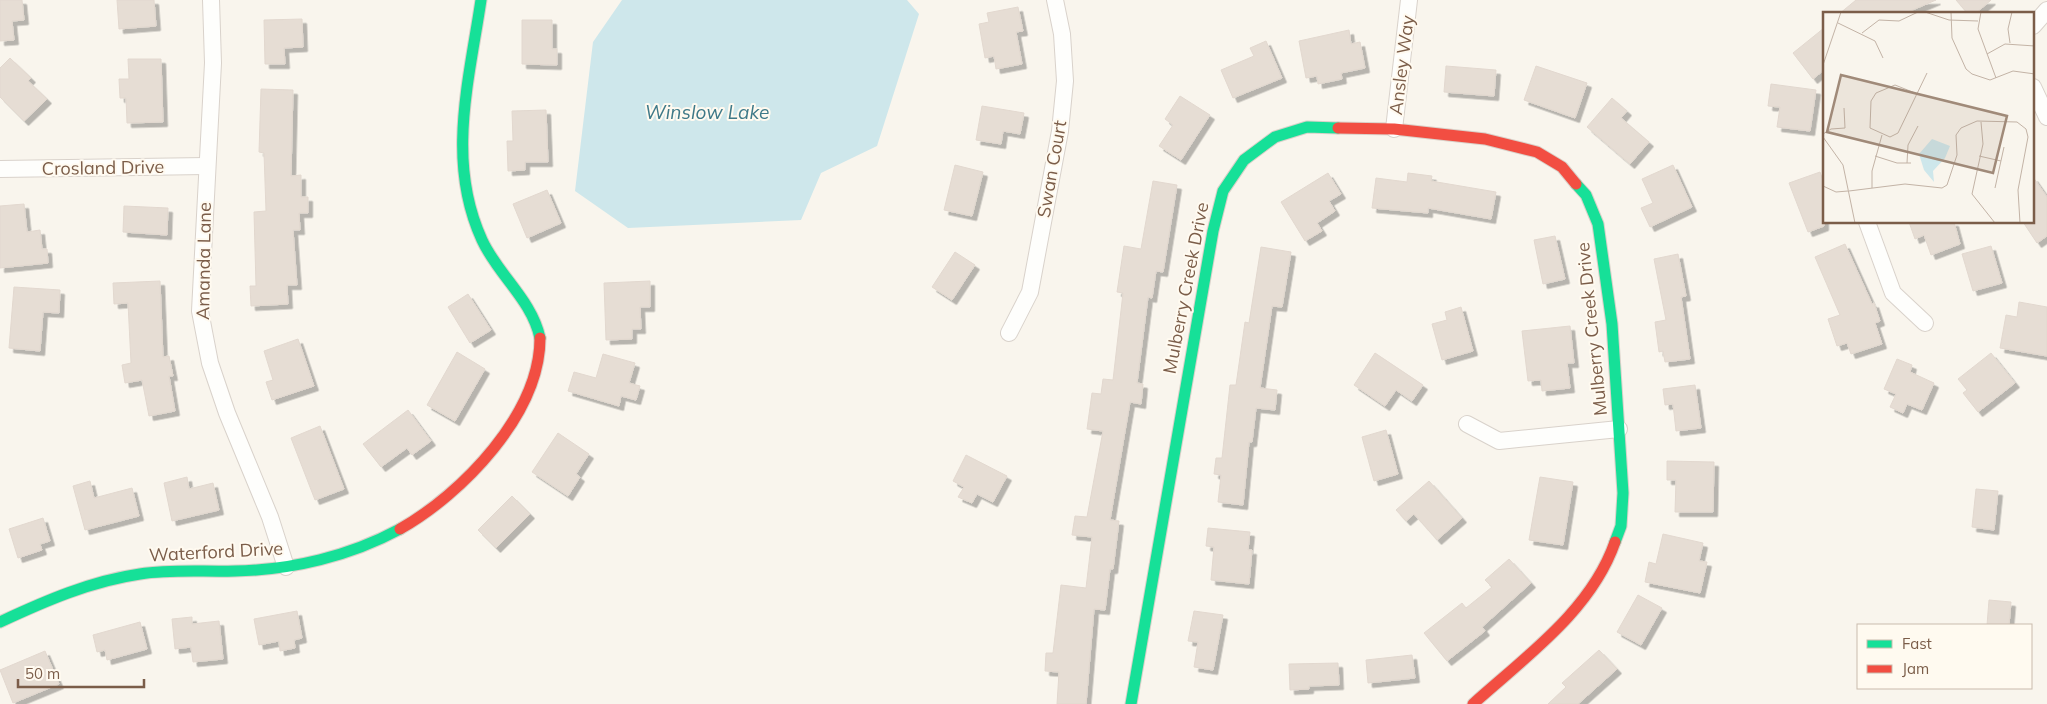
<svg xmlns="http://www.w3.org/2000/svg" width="2047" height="704" font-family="Mulish,sans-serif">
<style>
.water{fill:#cee7eb}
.building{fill:#e6ddd4;stroke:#e2d8cf;filter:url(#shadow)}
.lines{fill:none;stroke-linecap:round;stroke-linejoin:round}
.street-casing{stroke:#d9d2cb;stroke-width:18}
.fast-casing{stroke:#d9d1c9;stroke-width:13}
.jam-casing{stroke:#d9d1c9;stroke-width:13}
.street{stroke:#fefefc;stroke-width:16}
.fast{stroke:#16e098;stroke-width:11}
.jam{stroke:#f24e42;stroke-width:11}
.labels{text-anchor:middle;stroke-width:4;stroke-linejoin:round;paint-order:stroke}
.street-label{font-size:18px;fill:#7b5d49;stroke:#fffaf0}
.water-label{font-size:19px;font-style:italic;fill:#3e7988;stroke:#fffaf0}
.inset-road{fill:none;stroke:#c3b3a6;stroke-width:1}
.view{fill:#a08a79;fill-opacity:0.15;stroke:#a08a79;stroke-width:2.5}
.inset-edge{fill:none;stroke:#7b5d49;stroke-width:2.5}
</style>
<defs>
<filter id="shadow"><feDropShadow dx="4.5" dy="4.5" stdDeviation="0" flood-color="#0004"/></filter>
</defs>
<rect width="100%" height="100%" fill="#f9f5ed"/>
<path class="water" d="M622,0H907L919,14L877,146L821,173L801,220L628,228L575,191L593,42Z"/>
<g class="building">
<path d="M0,0H22L24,20L12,21L14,40L0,41Z"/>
<path d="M117,0H154L156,26L119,29Z"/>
<path d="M1856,0H1936L1903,14H1839Z"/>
<path d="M1956,0H1991L1975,14H1968Z"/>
<path d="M1018,7L1023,31L1016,32L1022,64L996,69L994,56L985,58L979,24L989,22L987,13Z"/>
<path d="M302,19L303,47L284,48L285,64H265L264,20Z"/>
<path d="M522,20H552V49H557V65L522,64Z"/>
<path d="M1824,28V70L1813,79L1793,53Z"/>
<path d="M1349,30L1351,44L1360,42L1365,68L1341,73L1342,79L1318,84L1317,76L1306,78L1299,41Z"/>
<path d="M1266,41L1282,78L1233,98L1221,70L1254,56L1250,48Z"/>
<path d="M10,58L31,78L28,81L47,99L24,121L0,97V68Z"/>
<path d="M128,59H161L163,122L127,123L126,98H120L119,79H129Z"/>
<path d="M1446,66L1496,70L1494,96L1444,92Z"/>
<path d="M1536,66L1587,83L1575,118L1524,100Z"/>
<path d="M1771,84L1816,90L1810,131L1777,127L1780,107L1768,106Z"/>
<path d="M261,89L293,90L291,176L301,175V197H308V213H299L300,230H293L297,285H287L288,304L251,306L250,286H256L254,212L266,211L264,153L259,152Z"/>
<path d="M1180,96L1210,115L1181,160L1159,146L1173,125L1165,119Z"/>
<path d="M1612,98L1627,111L1621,118L1649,142L1630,164L1587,127Z"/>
<path d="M982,106L1024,113L1020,134L1003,131L1001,144L976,140Z"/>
<path d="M546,110L548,162H525V170L508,171L507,141H513L512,111Z"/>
<path d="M955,165L983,172L972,216L944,210Z"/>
<path d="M1673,165L1692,207L1650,227L1641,208L1653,203L1642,179Z"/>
<path d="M1820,172L1824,183V226L1808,232L1789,183Z"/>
<path d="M1328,173L1341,194L1329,201L1335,211L1317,223L1322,231L1305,241L1281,202Z"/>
<path d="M1408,173L1432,176L1431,181L1496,192L1491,219L1428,208V213L1372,208L1376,178L1407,182Z"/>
<path d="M2033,177L2047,197V236L2037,243L2023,222H2033Z"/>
<path d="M1153,181L1177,185L1163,272L1156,271L1152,298L1148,297L1137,383L1143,384L1141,404L1130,402L1110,520L1119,521L1113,569H1110L1105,610L1094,609L1086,704H1057L1059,672L1045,671L1046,653H1053L1061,585L1086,588L1092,537L1072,535L1075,516L1087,517L1103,431L1087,429L1092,393L1101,394L1103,379L1113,380L1123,293L1117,292L1124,246L1141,249Z"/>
<path d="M547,190L561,223L527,238L513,204Z"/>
<path d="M24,204L27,232L40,230L42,249H47L48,263L0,268V206Z"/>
<path d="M124,206L168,208L167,235L123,232Z"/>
<path d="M1909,222H1954L1960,244L1931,255L1924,235L1915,239Z"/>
<path d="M1555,236L1565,279L1543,284L1534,240Z"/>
<path d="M1845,244L1872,304L1874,303L1880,321L1875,323L1882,344L1851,354L1847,343L1837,346L1828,319L1840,315L1815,257Z"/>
<path d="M1991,246L2002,283L1973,291L1962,254Z"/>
<path d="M1261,247L1291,252L1282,307L1272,306L1260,388L1277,390L1275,410L1256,408L1252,442H1249L1243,505L1218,502L1221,475L1214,474L1216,458H1222L1230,385H1236L1245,322L1249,323Z"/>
<path d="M955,252L975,265L952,300L932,287Z"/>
<path d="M1678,254L1686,296L1681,297L1690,359L1665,362L1663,351L1659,352L1655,322L1666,320L1654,259Z"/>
<path d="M160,281L163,357L169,356L173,376H169L175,411L149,416L142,380L125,383L122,365L131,363L128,303L114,304L113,283Z"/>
<path d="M650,281V307H640L641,329H632V339L606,340L604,283Z"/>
<path d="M14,287L60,290L59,313L43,312L40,351L9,348Z"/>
<path d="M468,294L491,330L470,343L448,307Z"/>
<path d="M2019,302L2047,307V356L2000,348L2006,315L2017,317Z"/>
<path d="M1461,307L1473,351L1442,360L1432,324L1447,320L1445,312Z"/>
<path d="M1570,326L1574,363H1567L1570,388L1542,391L1541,380L1528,381L1522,331Z"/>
<path d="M298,339L314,386L272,400L266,382L273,380L264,351Z"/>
<path d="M457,352L485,369L455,421L427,405Z"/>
<path d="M1375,353L1423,385L1412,401L1396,390L1385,406L1354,385Z"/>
<path d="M1991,353L2015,383L1978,412L1963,393L1967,390L1958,379Z"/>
<path d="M603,354L635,363L629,383L640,386L636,400L621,396L619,406L568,391L574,372L596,378Z"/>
<path d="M1897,359L1912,365L1910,372L1934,383L1922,410L1907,404L1903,413L1890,407L1896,394L1884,389Z"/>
<path d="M1695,385L1701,428L1676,431L1673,404L1665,405L1663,389Z"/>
<path d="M408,410L431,441L412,455L407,448L381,467L363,444Z"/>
<path d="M320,426L344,489L315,500L291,438Z"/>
<path d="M1386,430L1398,474L1374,481L1362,437Z"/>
<path d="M558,433L589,454L576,474L580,477L568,496L532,472Z"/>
<path d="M966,455L1007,476L993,502L977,494L972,503L958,497L964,487L953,481Z"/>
<path d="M1667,461L1714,462L1713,512H1675L1676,480H1667Z"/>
<path d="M187,477L189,489L213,483L219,510L172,521L164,483Z"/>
<path d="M1540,477L1573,482L1563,545L1529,540Z"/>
<path d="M90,481L94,498L132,488L139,516L85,530L73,486Z"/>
<path d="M1429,481L1462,518L1437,540L1414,514L1406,521L1396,510Z"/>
<path d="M1976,489L1998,491L1994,530L1972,527Z"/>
<path d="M512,496L530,514L496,548L478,530Z"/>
<path d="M43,518L50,541L40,544L42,550L18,558L9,529Z"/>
<path d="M1208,528L1250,532L1248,550H1252L1249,584L1211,580L1214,547L1206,546Z"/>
<path d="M1663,534L1703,543L1699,561L1707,562L1700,593L1645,582L1649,562L1656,564Z"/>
<path d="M1509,559L1531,583L1482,627L1485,631L1447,661L1424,633L1462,603L1466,608L1492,587L1485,580Z"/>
<path d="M1638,595L1662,608L1641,645L1617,632Z"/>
<path d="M1989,600L2011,602L2009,625H1987Z"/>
<path d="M297,611L302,638L294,640L295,648L280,651L279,641L259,645L254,619Z"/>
<path d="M1194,611L1223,615L1213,670L1194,667L1198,642L1188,641Z"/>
<path d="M192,617V624L219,621L223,659L193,662L191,647L175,649L172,619Z"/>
<path d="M140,622L147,649L107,660L105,650L97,652L93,635Z"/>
<path d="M1599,650L1617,669L1578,704H1548L1566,687L1562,683Z"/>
<path d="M45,651L59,684L13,703L0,670Z"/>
<path d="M1412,655L1415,678L1368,683L1366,660Z"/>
<path d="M1338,663L1339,685L1309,686V689L1290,690L1289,664Z"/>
</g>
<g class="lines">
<defs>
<g id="street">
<path d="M211,0L213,63L200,311L210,363L227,413L270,517L286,567"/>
<path d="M2033,26L2047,10"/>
<path d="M2033,87L2047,117"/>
<path d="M1394,129L1409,0"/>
<path d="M0,169L206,166"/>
<path d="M1867,222L1893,293L1925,323"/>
<path d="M1009,333L1030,292L1060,131L1065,81L1062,34L1055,0"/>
<path d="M1467,424L1499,441L1619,429"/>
</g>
<g id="fast">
<path d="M481,0C469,81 446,162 482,240C498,275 532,300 540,338"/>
<path d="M1576,184L1586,195L1598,224L1612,324L1623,493L1621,526L1615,542"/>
<path d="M0,622C45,601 91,581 140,574C172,569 204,572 235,571C292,570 350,556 400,529"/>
<path d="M1131,704L1213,231L1223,191L1244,160L1275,137L1307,127L1338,128"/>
</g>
<g id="jam">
<path d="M1338,128L1394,129L1485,139L1537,152L1562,167L1576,184"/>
<path d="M400,529C462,494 540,414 540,338"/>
<path d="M1473,704C1525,657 1591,611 1615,542"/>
</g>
</defs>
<use href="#street" class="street-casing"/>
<use href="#fast" class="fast-casing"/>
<use href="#jam" class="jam-casing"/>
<use href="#street" class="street"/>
<use href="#fast" class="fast"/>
<use href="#jam" class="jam"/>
</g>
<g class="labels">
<g class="street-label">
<text transform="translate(1402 65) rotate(-83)" y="6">Ansley Way</text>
<text transform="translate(103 168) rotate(-1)" y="6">Crosland Drive</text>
<text transform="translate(1052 169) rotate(-80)" y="6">Swan Court</text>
<text transform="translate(204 261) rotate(-89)" y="6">Amanda Lane</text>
<text transform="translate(1186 288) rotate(-79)" y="6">Mulberry Creek Drive</text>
<text transform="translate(1592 329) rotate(-96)" y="6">Mulberry Creek Drive</text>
<text transform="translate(216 552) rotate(-3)" y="6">Waterford Drive</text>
</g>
<g class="water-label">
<text x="707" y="119">Winslow Lake</text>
</g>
</g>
<g transform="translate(1823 12)">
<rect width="211" height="211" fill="#f9f5ed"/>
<path d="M109,127L127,134L122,146L110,159L111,170L101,158L96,142Z" fill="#cee7eb"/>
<path class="inset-road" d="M102,0L126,8L155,9M128,0L129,26L143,57L149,62L167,68L190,59L212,62M158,0L155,17L173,66M15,11L52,29L60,46M39,21L56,8L76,9L95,0M187,31L185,17L189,0M164,42L182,32L212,34M0,53L18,0M92,81L72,73L53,81L48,89L47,116L67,125L75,121L104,61M158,110L160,132L149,182L172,211M0,122L8,117L22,116L21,96M0,125L20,153L32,211M52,144L74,151H88M156,144L178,149M84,151L85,133L95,114M0,174L13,180L25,179M49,176V159L59,123M172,176L181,135M26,179L82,172L119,176L124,173L134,143L133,123L138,116L154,109L194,110L203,117L205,125L195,178L197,211"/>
<path class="view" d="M18,63L184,104L170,161L4,120Z"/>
<rect width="211" height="211" class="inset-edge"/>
</g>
<rect x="1857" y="624" width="175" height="65" fill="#fffaf0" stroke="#cabbad"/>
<rect x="1867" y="640" width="25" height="8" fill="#16e098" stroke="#cabbad"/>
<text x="1902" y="649" font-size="15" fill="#7b5d49">Fast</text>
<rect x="1867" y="665" width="25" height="8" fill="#f24e42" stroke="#cabbad"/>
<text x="1902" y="674" font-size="15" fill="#7b5d49">Jam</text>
<path d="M18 679v8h126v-8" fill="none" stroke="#7b5d49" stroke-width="2.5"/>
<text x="25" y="679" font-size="15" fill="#7b5d49" stroke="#fffaf0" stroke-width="4" paint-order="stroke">50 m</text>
</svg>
